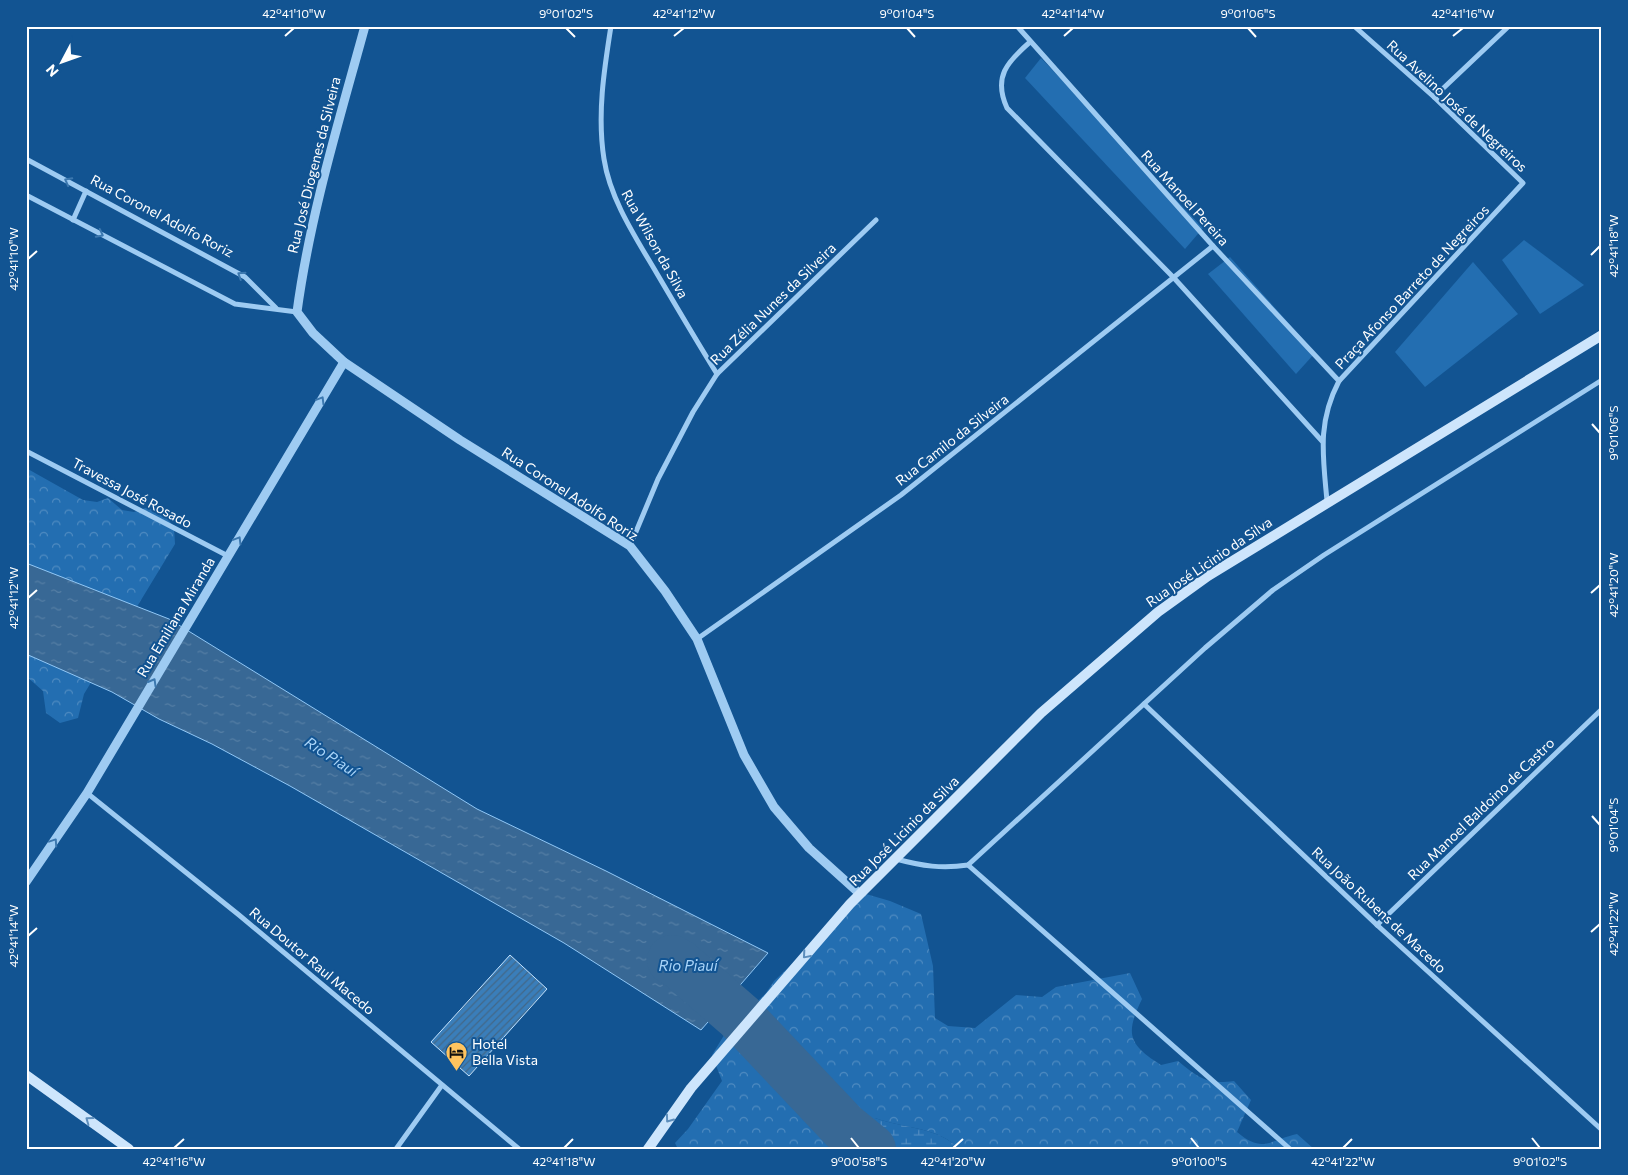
<svg xmlns="http://www.w3.org/2000/svg" width="1628" height="1175" font-family="Commissioner,sans-serif">
<style>
.forest{fill:url(#forest-crowns)}
.wetland{fill:url(#wetland-marsh)}
.park{fill:#236eb1}
.water{fill:url(#water-ripples);stroke:#90c7f6}
.lines{fill:none;stroke-linecap:round;stroke-linejoin:round}
.river{stroke:#386895;stroke-width:50}
.building{fill:url(#building-hatch);stroke:#c5e3fd}
.minor{stroke:#9ecbf2;stroke-width:5}
.tertiary{stroke:#9ecbf2;stroke-width:9}
.secondary{stroke:#cde5fc;stroke-width:10}
.oneway{stroke:#3c78af}
.oneway2{stroke:#5d8ebc}
.ticks{fill:none;stroke:#fff;stroke-width:2}
.labels{text-anchor:middle;stroke-width:4;stroke-linejoin:round;paint-order:stroke}
.street-label{font-size:14px;fill:#fff;stroke:#125492}
.poi-label{font-size:14px;fill:#fff;stroke:#125492;text-anchor:start}
.water-label{font-size:15px;font-style:italic;fill:#aad5f9;stroke:#125492}
.neatline{fill:none;stroke:#fff;stroke-width:2}
.ticks-label{font-size:12px;text-anchor:middle;fill:#fff}
</style>
<defs>
<pattern id="forest-crowns" width="20" height="18" patternUnits="userSpaceOnUse" patternTransform="scale(1.25)"><rect width="20" height="18" fill="#236eb1"/><path d="M2 6a3 3 0 1 1 6 0M12 15a3 3 0 1 1 6 0" fill="none" stroke="#4f8bc1"/></pattern>
<pattern id="wetland-marsh" width="20" height="14" patternUnits="userSpaceOnUse" patternTransform="scale(1.25)"><rect width="20" height="14" fill="#236eb1"/><path d="M1 5h8M5 5V1M11 12h8M15 12V8" fill="none" stroke="#4f8bc1"/></pattern>
<pattern id="water-ripples" width="26" height="14" patternUnits="userSpaceOnUse" patternTransform="scale(1.25)"><rect width="26" height="14" fill="#386895"/><path d="M2 4q2-2 4 0t4 0M15 11q2-2 4 0t4 0" fill="none" stroke="#567fa5"/></pattern>
<pattern id="building-hatch" width="6" height="6" patternUnits="userSpaceOnUse" patternTransform="scale(1.25)"><rect width="6" height="6" fill="#3a7eba"/><path d="M-1 1l2-2M0 6l6-6M5 7l2-2" fill="none" stroke="#426888"/></pattern>
</defs>
<rect width="100%" height="100%" fill="#125492"/>
<g class="forest">
<path d="M26,468L83,500L97,502L108,498L122,510L134,512L148,507L164,513L174,528L175,544L84,694L78,718L60,723L46,713L43,691L26,676Z"/>
<path d="M866,894L890,901L921,914L933,966L935,1018L948,1026L975,1028L1016,995L1042,997L1056,987L1130,973L1142,999C1125,1034 1128,1044 1161,1065L1178,1061C1199,1078 1207,1085 1234,1081L1251,1100L1237,1132C1263,1154 1270,1140 1297,1134L1314,1149H959C939,1127 902,1128 875,1118L850,1146L852,1149H678L675,1143L688,1129L722,1081L712,1055L726,1032L766,993L774,981Z"/>
</g>
<path class="wetland" d="M875,1118C902,1128 939,1127 959,1149H852L844,1127L860,1120Z"/>
<g class="park">
<path d="M1041,58L1203,228L1185,249L1025,78Z"/>
<path d="M1524,240L1584,285L1540,314L1502,260Z"/>
<path d="M1230,257L1315,353L1296,374L1208,274Z"/>
<path d="M1473,262L1518,314L1425,387L1395,352Z"/>
</g>
<path class="water" d="M26,563L169,619L477,809L606,871L768,953L701,1030L564,943L290,786L212,744L159,719L112,692L26,654Z"/>
<g class="lines">
<path class="river" d="M672,960L679,964L740,1017L844,1127L871,1149"/>
</g>
<path class="building" d="M510,955L547,989L469,1076L431,1042Z"/>
<g class="lines">
<g class="minor">
<path d="M611,26C604,70 597,115 604,159C610,199 636,238 656,272C676,306 696,340 717,374"/>
<path d="M1017,26L1213,246L1339,381"/>
<path d="M1030,42C1007,62 993,77 1007,108L1174,278L1322,441"/>
<path d="M1434,97L1509,26"/>
<path d="M26,159L245,277L276,308"/>
<path d="M26,195L235,304L297,312"/>
<path d="M73,220L86,191"/>
<path d="M26,451L228,556"/>
<path d="M1327,501C1323,456 1317,423 1339,381L1523,183L1434,97L1354,26"/>
<path d="M630,546L658,479L693,412L717,374L876,220"/>
<path d="M697,639L901,495L1213,246"/>
<path d="M1144,704L1377,925L1602,1130"/>
<path d="M87,793L239,915L519,1149"/>
<path d="M896,859C922,866 942,869 968,865L1205,648L1273,590L1324,555L1602,380"/>
<path d="M968,865L1290,1149"/>
<path d="M1377,925L1602,709"/>
<path d="M396,1149L442,1085"/>
</g>
<g class="tertiary">
<path d="M365,26C339,121 310,215 297,312L313,333L344,362L460,440L630,546L665,591L697,639L744,755L774,807L809,848L860,894"/>
<path d="M26,882L87,793L344,362"/>
</g>
<g class="secondary">
<path d="M26,1075L129,1149"/>
<path d="M648,1149L691,1088L850,904L1041,713L1158,612L1208,576L1602,335"/>
</g>
</g>
<defs><path id="oneway-chevron" d="M-2-3.5L2.5 0L-2 3.5" fill="none" stroke-width="1.6" stroke-linecap="round" stroke-linejoin="round" transform="scale(1.25)"/></defs>
<g class="oneway">
<use href="#oneway-chevron" transform="translate(68 181) rotate(-152)"/>
<use href="#oneway-chevron" transform="translate(100 234) rotate(27)"/>
<use href="#oneway-chevron" transform="translate(241 275) rotate(-147)"/>
<use href="#oneway-chevron" transform="translate(321 400) rotate(-59)"/>
<use href="#oneway-chevron" transform="translate(238 540) rotate(-59)"/>
<use href="#oneway-chevron" transform="translate(153 682) rotate(-60)"/>
<use href="#oneway-chevron" transform="translate(54 842) rotate(-56)"/>
</g>
<g class="oneway2">
<use href="#oneway-chevron" transform="translate(806 955) rotate(131)"/>
<use href="#oneway-chevron" transform="translate(669 1119) rotate(126)"/>
<use href="#oneway-chevron" transform="translate(89 1120) rotate(-144)"/>
</g>
<path class="ticks" d="M566,28L575,37M907,28L915,37M1248,28L1256,37M285,36L294,28M674,36L684,28M1064,36L1073,28M1453,36L1463,28M1591,255L1600,246M28,259L37,251M1592,424L1600,433M1591,593L1600,585M28,598L37,590M1592,816L1600,825M1591,932L1600,924M28,936L37,928M851,1138L859,1148M1191,1138L1199,1148M1532,1138L1540,1148M174,1148L184,1139M564,1148L573,1139M953,1148L963,1139M1343,1148L1352,1139"/>
<defs>
<symbol id="hotel-pin" viewBox="-11 -11 22 30"><path d="M0 17L-7.5 6A9.5 9.5 0 1 1 7.5 6Z" fill="#ffc45f" stroke="#125492"/><path d="M-6-4.5h1.5V1H6V5H4.5V3h-9V5H-6ZM-4 0a1.8 1.8 0 1 1 3.6 0ZM.5 0V-2.5h3Q6-2.5 6 0Z" fill="#111"/></symbol>
</defs>
<g fill-rule="evenodd">
<use href="#hotel-pin" x="444" y="1040" width="25" height="34"/>
</g>
<g class="labels">
<g class="street-label">
<text transform="translate(1457 106) rotate(43)" y="5">Rua Avelino José de Negreiros</text>
<text transform="translate(314 165) rotate(-76)" y="5">Rua José Diogenes da Silveira</text>
<text transform="translate(1185 198) rotate(48)" y="5">Rua Manoel Pereira</text>
<text transform="translate(162 216) rotate(28)" y="5">Rua Coronel Adolfo Roriz</text>
<text transform="translate(655 244) rotate(61)" y="5">Rua Wilson da Silva</text>
<text transform="translate(1412 287) rotate(-47)" y="5">Praça Afonso Barreto de Negreiros</text>
<text transform="translate(773 304) rotate(-44)" y="5">Rua Zélia Nunes da Silveira</text>
<text transform="translate(952 440) rotate(-38)" y="5">Rua Camilo da Silveira</text>
<text transform="translate(132 493) rotate(28)" y="5">Travessa José Rosado</text>
<text transform="translate(570 494) rotate(33)" y="5">Rua Coronel Adolfo Roriz</text>
<text transform="translate(1209 562) rotate(-34)" y="5">Rua José Licinio da Silva</text>
<text transform="translate(176 617) rotate(-59)" y="5">Rua Emiliana Miranda</text>
<text transform="translate(1481 809) rotate(-44)" y="5">Rua Manoel Baldoino de Castro</text>
<text transform="translate(904 831) rotate(-45)" y="5">Rua José Licinio da Silva</text>
<text transform="translate(1379 910) rotate(43)" y="5">Rua João Rubens de Macedo</text>
<text transform="translate(312 961) rotate(40)" y="5">Rua Doutor Raul Macedo</text>
</g>
<g class="poi-label">
<text x="472" y="1049">Hotel<tspan x="472" dy="16">Bella Vista</tspan></text>
</g>
<g class="water-label">
<text transform="translate(331 757) rotate(33)" y="5">Rio Piauí</text>
<text x="688" y="971">Rio Piauí</text>
</g>
</g>
<rect width="1628" height="1175" fill="none" stroke="#125492" stroke-width="55"/>
<g transform="translate(62 62) rotate(229)" stroke="#125492" stroke-width="4" paint-order="stroke">
<path d="M0-4L9 19L0 12L-9 19Z" fill="#ffffff"/>
<text y="-8" font-size="14" font-weight="bold" text-anchor="middle" fill="#ffffff">N</text>
</g>
<rect x="28" y="28" width="1572" height="1120" class="neatline"/>
<g class="ticks-label">
<text x="294" y="18">42°41'10"W</text>
<text x="566" y="18">9°01'02"S</text>
<text x="684" y="18">42°41'12"W</text>
<text x="907" y="18">9°01'04"S</text>
<text x="1073" y="18">42°41'14"W</text>
<text x="1248" y="18">9°01'06"S</text>
<text x="1463" y="18">42°41'16"W</text>
<text transform="translate(1614 246) rotate(-90)" y="4">42°41'18"W</text>
<text transform="translate(14 259) rotate(-90)" y="4">42°41'10"W</text>
<text transform="translate(1614 433) rotate(-90)" y="4">9°01'06"S</text>
<text transform="translate(1614 585) rotate(-90)" y="4">42°41'20"W</text>
<text transform="translate(14 598) rotate(-90)" y="4">42°41'12"W</text>
<text transform="translate(1614 825) rotate(-90)" y="4">9°01'04"S</text>
<text transform="translate(1614 924) rotate(-90)" y="4">42°41'22"W</text>
<text transform="translate(14 936) rotate(-90)" y="4">42°41'14"W</text>
<text x="174" y="1166">42°41'16"W</text>
<text x="564" y="1166">42°41'18"W</text>
<text x="859" y="1166">9°00'58"S</text>
<text x="953" y="1166">42°41'20"W</text>
<text x="1199" y="1166">9°01'00"S</text>
<text x="1343" y="1166">42°41'22"W</text>
<text x="1540" y="1166">9°01'02"S</text>
</g>
</svg>
